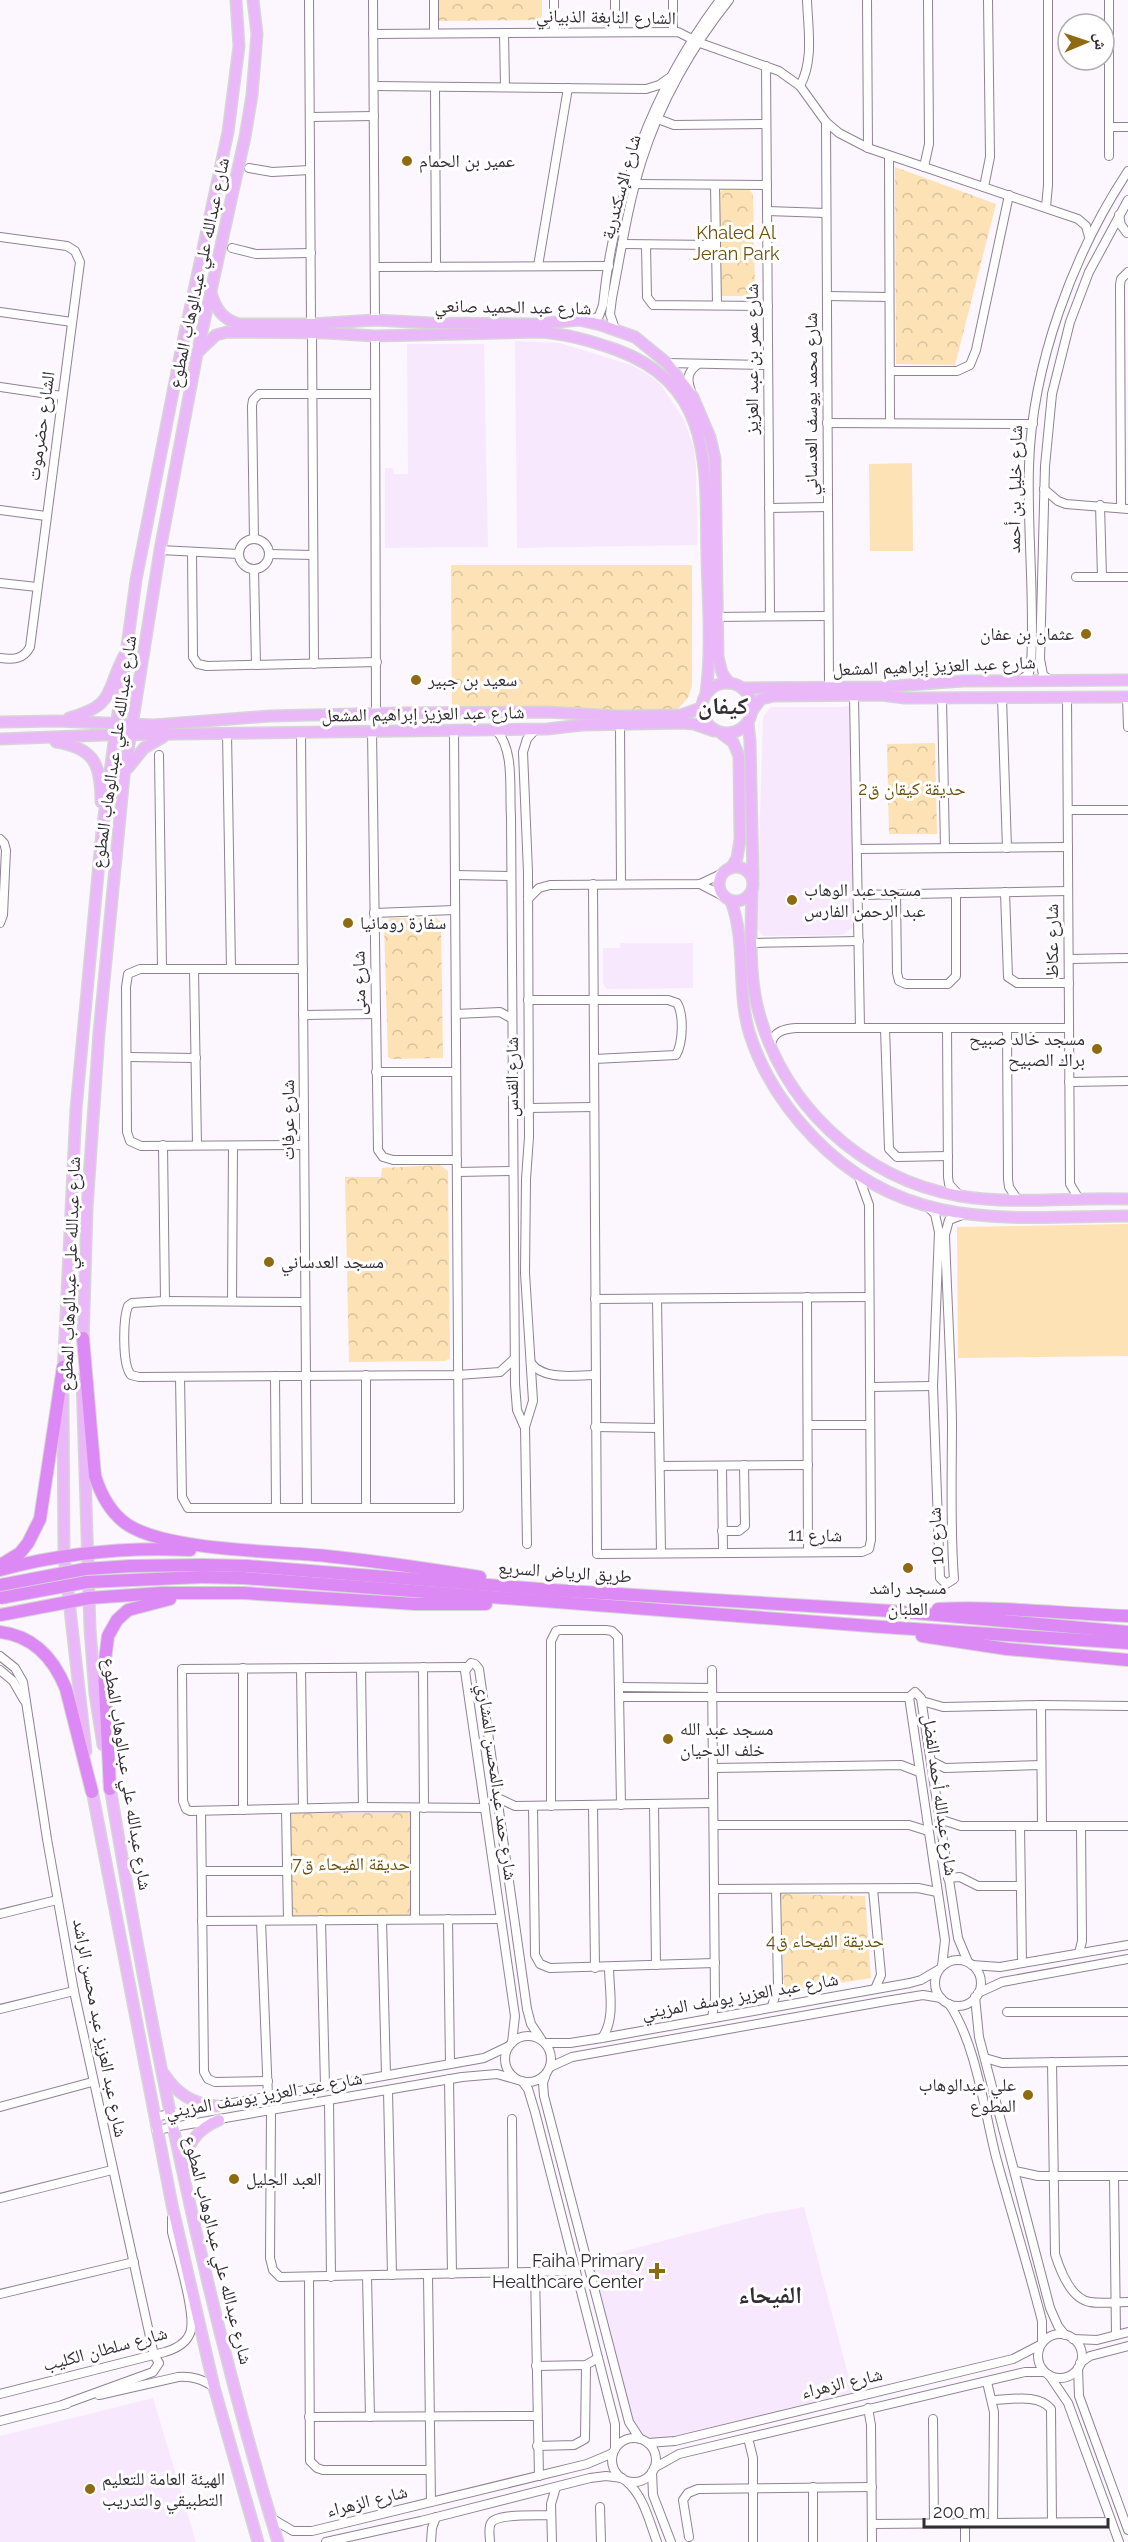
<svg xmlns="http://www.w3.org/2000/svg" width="1128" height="2542" font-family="Raleway,'Noto Naskh Arabic',sans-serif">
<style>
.built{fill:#f8e8fd}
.green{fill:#fce2b5}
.park{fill:url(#park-crowns)}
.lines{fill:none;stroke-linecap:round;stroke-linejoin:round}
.minor-casing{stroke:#8f8294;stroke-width:10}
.major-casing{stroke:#d6d5d6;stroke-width:13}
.highway-casing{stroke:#d6d5d6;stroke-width:14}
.minor{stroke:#fff;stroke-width:8}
.major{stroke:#eab8f9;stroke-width:10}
.highway{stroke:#dc89f5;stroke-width:12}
.highway-bridge-casing{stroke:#d6d5d6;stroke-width:14;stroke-linecap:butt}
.highway-bridge{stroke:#dc89f5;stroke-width:12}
.poi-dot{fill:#906a10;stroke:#fff;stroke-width:2}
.labels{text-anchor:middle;stroke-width:6;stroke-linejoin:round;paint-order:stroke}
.street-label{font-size:18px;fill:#322c34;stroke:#fff}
.poi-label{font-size:18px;fill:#322c34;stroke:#fff;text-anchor:start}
.park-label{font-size:18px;fill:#6c4f0b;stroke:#fff}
.district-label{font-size:24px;font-weight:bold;fill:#322c34;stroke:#fff}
</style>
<defs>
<pattern id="park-crowns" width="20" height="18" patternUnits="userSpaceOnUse" patternTransform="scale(1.5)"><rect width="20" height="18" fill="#fce2b5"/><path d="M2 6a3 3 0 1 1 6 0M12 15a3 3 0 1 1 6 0" fill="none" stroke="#d8c29c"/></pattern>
</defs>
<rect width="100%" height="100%" fill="#fcf6fe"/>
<g class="built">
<path d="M515,341L560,343L586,351L631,365L653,378L661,385L684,420L694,448L696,467L697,545L517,548Z"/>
<path d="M407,344H484L488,547L385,548V468H393L394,474H408Z"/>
<path d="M851,705L854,927L842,935L764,936L755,928L754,865L759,851L763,717L770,708L774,707H844Z"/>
<path d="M620,943H693V988L607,989L603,984V948H620Z"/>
<path d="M804,2207L854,2397L648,2443L640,2439L634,2432L587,2261L765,2214Z"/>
<path d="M153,2398L196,2542H0V2436Z"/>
</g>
<g class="green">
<path d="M912,463L913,551H870L869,464Z"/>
<path d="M1128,1224V1356L958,1358L957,1227Z"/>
</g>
<g class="park">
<path d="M435,0H542V16L538,20L439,21L434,16Z"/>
<path d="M895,167L996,204L955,365L896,364Z"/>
<path d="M722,190H749L753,194L755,290L749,296H722L718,291L717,196Z"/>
<path d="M451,565H692V686L688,698L677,710H452Z"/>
<path d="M935,743L937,834H889L887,744Z"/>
<path d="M390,918H436L441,922L443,1058L391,1059L388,1057L384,924Z"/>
<path d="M440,1165L448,1171L450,1358L445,1361L349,1362L345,1177H381L382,1168Z"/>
<path d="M288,1813H413L410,1915L292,1916Z"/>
<path d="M781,1894L865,1896L871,1978L784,1992Z"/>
</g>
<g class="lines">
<defs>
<g id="minor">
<path d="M309,0L311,324"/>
<path d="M373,0L375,320"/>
<path d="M434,0V33"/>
<path d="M554,0V32"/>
<path d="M615,0V32"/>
<path d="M673,0V32"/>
<path d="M867,0L868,148"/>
<path d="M504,33L505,87"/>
<path d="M373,34L678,32L700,43L779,71L800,86L826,122L839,133L868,148L1078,219L1086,226L1089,237"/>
<path d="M766,66L770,616"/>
<path d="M374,86L646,89L659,85L669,78"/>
<path d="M800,86C814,60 808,29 807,0"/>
<path d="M435,87L436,267"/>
<path d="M310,117L374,116"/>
<path d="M658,119L674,125L766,124"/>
<path d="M826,122L829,686"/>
<path d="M1109,127H1128"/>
<path d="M889,156L890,423"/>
<path d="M1109,156V0"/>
<path d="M924,167L929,144L928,0"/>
<path d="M249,168L272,172L310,170"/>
<path d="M635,184L767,185"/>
<path d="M715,185L717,305"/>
<path d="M984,187L990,157L988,0"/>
<path d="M1046,207L1048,185V0"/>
<path d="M767,211L826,213"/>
<path d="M1119,215L1121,225L1127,233"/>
<path d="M0,237L67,246L75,251L80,262L30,647C24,659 13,660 0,658"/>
<path d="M622,244L716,245"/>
<path d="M646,245L647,297L653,305L768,306"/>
<path d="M232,248L256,254L311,253"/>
<path d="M538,266L568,88"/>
<path d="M375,267L609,266"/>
<path d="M827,296L888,297"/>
<path d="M0,312L72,322"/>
<path d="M589,321L599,316L603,305C614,194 653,89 720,0"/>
<path d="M615,329L610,314L612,298C621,252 628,204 642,160C660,103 692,46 729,0"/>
<path d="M312,333L314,664"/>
<path d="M375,336L376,713"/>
<path d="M667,363L768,365"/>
<path d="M890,371H957L970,365L976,350L1009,195"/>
<path d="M0,387L62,396"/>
<path d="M691,391C687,380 687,372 697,365"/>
<path d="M827,423L1033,424"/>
<path d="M1044,489L1058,501L1066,504L1128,509"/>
<path d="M1100,505L1102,577"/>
<path d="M769,508L828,507"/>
<path d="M1121,508L1120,285L1121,279L1128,272"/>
<path d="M0,510L46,516"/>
<path d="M254,539L252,406L253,400L259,394H375"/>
<circle cx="254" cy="554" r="15"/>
<path d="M160,550L239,554"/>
<path d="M192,552L193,657L198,664L207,666L377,662"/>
<path d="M269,554L313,555"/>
<path d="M254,569L256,665"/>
<path d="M1076,577H1128"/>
<path d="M0,583L37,587"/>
<path d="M712,617L828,616"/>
<path d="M1021,680L1029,673L1031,666C1035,599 1027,532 1029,466C1032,365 1073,254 1128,171"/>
<path d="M1050,680L1043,675L1040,659L1045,466L1052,394L1070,322L1089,272L1128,200"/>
<path d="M854,696L860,1028"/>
<path d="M1067,697L1070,1184L1079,1199"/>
<path d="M1127,697L1128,727"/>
<path d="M942,698L945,848"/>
<path d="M1002,698L1007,848"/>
<path d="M620,724L621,884"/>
<path d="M496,730C515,750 509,790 511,816L515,1384L517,1410L524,1426"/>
<path d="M372,731L378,1150L383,1157L393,1160H457"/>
<path d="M301,732L307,1508"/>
<path d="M227,733L231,969"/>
<path d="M159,755L162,969"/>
<path d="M1068,810H1128"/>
<path d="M0,839L4,843L6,850L3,915L0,923"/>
<path d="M858,849L1068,847"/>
<path d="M455,875L511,876"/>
<path d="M593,884L597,1554L862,1552L869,1549L871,1540L869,1205L859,1177"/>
<path d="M700,884L723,896"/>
<path d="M1005,892L1008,977L1017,983H1069"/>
<path d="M896,894L897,973L899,981L906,984H948L956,976V893"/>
<path d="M858,895L1068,891"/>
<path d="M528,899L539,888L550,885L700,884L723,873"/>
<path d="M374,913L455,910"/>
<path d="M752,943L859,941"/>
<path d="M1069,959L1128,958"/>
<path d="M303,969H140L128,974L126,987L127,1132L130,1141L141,1146L304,1145"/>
<path d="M194,970L197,1145"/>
<path d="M528,1000H668L677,1003C684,1015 683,1043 676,1055L594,1059"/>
<path d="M456,1014L500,1012L511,1018"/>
<path d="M303,1015L376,1014"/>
<path d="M885,1028L889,1149L897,1157L948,1156"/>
<path d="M947,1028L948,1177L949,1184L959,1195"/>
<path d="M1007,1028L1008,1179L1009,1187L1017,1199"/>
<path d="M771,1044C774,1031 784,1029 796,1028H1069"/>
<path d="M128,1057L196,1058"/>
<path d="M376,1072H456"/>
<path d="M1069,1082L1128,1081"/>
<path d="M529,1108L594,1107"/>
<path d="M163,1145L165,1301"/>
<path d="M457,1172L512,1171"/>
<path d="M928,1207L935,1214L939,1232L933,1386L940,1578L946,1584L954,1579C950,1527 952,1475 952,1423C951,1360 947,1297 945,1235L949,1220L962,1215"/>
<path d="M807,1297L808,1551"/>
<path d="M595,1299L869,1297"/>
<path d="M657,1299L661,1553"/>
<path d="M232,1301L233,1146"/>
<path d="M305,1302L165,1301L132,1303L128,1306C123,1319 122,1365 131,1375L139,1377L458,1375L500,1372L514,1359"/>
<path d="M531,1363C544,1381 576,1375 595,1375"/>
<path d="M366,1375V1508"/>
<path d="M275,1376L276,1508"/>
<path d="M180,1377L182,1497L188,1508H459L454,730"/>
<path d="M870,1387L933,1386"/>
<path d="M808,1425H870"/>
<path d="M595,1427L659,1428"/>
<path d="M660,1466L808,1465"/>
<path d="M722,1466L723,1552"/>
<path d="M722,1531H739L745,1526L744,1465"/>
<path d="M527,1544L525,1427L533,1401L525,1273L526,1179L529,1137L528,872L523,752L527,739L536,729"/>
<path d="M0,1656L15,1668L23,1682L47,1839L74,1991L154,2355L159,2363L153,2372L62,2405"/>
<path d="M423,1667L424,1808"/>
<path d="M466,1667L182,1669L183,1801L186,1809L190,1811L363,1807L485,1808"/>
<path d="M243,1668V1810"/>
<path d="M361,1668L363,1807"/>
<path d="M301,1669L303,1808"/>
<path d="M0,1670L13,1681L24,1700"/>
<path d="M621,1687L712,1688"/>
<path d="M621,1697H909"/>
<path d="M909,1697L915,1692L921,1698L958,1938L968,1962"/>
<path d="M909,1697L945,1940L942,1966"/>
<path d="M922,1701L943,1707L1041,1705L1128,1706"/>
<path d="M1041,1705L1042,1826"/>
<path d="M931,1761L945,1768L1041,1765"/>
<path d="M713,1768L901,1765L919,1772"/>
<path d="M498,1798L515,1806L713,1803"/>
<path d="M654,1804L656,1965"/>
<path d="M593,1805L595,1968"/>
<path d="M533,1806L535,1955L540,1964L550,1968L715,1963"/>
<path d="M551,1806V1641L556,1631L560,1630H606L612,1631L618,1637L621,1805"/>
<path d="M286,1809L288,1920"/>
<path d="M201,1811L204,2072L208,2079L215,2082L268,2081"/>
<path d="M939,1819L961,1826H1128"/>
<path d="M714,1825H909L928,1831"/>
<path d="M1020,1826L1022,1963"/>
<path d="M202,1871H287"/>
<path d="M948,1878L960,1877L978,1886H1020"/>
<path d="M714,1889L918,1888L937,1892"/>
<path d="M873,1889L881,1975L875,1989"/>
<path d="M0,1914L57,1900"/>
<path d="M415,1919V1808"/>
<path d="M448,1919L450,2064"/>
<path d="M321,1920L325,2086"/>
<path d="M382,1920L386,2075"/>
<path d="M202,1921L500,1919"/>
<path d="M261,1921L268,2097"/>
<path d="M1079,1953L1082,1941L1081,1827"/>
<circle cx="958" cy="1983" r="23"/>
<path d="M972,1965L1000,1967L1128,1945"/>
<path d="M978,1993L1002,1982L1128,1959"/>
<path d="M975,1997L979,2037L1050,2308L1058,2326L1065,2335"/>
<path d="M949,2004C976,2043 984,2110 996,2157C1011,2212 1028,2266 1042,2321V2343"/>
<path d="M772,2006L778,1986L776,1889"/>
<path d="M0,2009L74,1991"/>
<path d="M1007,2012H1128"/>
<path d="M712,2018L715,1999L712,1670"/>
<circle cx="528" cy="2059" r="23"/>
<path d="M602,2038C616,2019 609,1989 609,1967"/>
<path d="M512,2043L515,2016L465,1671L471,1663L475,1664L479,1669L527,2009L531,2024L541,2039"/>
<path d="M545,2043H570L602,2038L910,1983L921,1980L938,1970"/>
<path d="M985,2058L1002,2063L1128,2061"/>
<path d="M1052,2062L1055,2254C1060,2270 1071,2299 1090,2302C1102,2304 1116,2302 1128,2302"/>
<path d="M550,2067L572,2057L886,2001L923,1995L941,1998"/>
<path d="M546,2074L543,2083L544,2096L629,2422L640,2439"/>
<path d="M449,2079L452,2274"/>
<path d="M522,2081L528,2089L535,2112L615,2424V2449"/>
<path d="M388,2091L392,2275"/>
<path d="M329,2101L331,2277"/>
<path d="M0,2107L92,2082"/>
<path d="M271,2111L270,2258L273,2270L280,2277L576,2271"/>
<path d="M154,2117L484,2058L509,2046"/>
<path d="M512,2119L513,2273"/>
<path d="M156,2130L462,2077L497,2074L518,2080"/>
<path d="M1015,2171L1038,2176H1128"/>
<path d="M1114,2176L1116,2335"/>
<path d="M0,2198L112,2170"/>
<path d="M535,2272L539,2476"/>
<path d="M428,2275L431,2502"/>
<path d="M367,2276L370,2417"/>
<path d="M309,2277L310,2461L317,2468L323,2470H430"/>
<path d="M0,2294L134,2262"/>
<circle cx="1060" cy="2356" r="22"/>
<path d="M1073,2339L1097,2340L1128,2332"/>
<path d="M1080,2363L1090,2356L1128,2346"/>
<path d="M536,2366L586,2365L598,2358"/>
<path d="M1078,2368L1079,2396L1128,2530"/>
<path d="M1049,2375L1068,2403L1119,2542"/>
<path d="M987,2382L994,2412L993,2523"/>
<path d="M0,2394L165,2352C175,2349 186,2344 190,2333C197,2316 177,2253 172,2232V2218"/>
<path d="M99,2395L178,2377C192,2376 202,2379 214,2387"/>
<path d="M993,2400C1010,2400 1038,2393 1051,2409L1052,2523"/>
<path d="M868,2408L871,2425L872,2542"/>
<path d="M309,2417L536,2416"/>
<path d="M933,2419L934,2523"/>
<path d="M0,2421L67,2404"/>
<path d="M748,2438L753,2458V2542"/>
<circle cx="634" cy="2460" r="22"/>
<path d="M648,2443L675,2441L1013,2359L1040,2345"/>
<path d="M537,2446L574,2445L585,2439L586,2365"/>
<path d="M654,2468L679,2454L1025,2372H1044"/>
<path d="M652,2472L653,2495L671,2542"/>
<path d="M626,2481C644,2496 649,2521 657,2542"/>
<path d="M813,2487V2542"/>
<path d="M600,2507L601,2542"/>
<path d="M271,2518L293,2531H312L587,2464L613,2453"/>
<path d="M965,2523V2542"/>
<path d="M872,2524L1111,2522"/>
<path d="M689,2537L683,2500L688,2493L698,2489L872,2487"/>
<path d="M326,2542L421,2521L590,2478L606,2476L622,2478"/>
<path d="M431,2542L432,2528L436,2517"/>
<path d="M490,2542C490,2536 488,2528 491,2523C497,2513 539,2516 551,2515"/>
<path d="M552,2542L551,2504L556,2487"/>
</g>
<g id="major">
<path d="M211,293C216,309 222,319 239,324H311L375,320L431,323L535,324L579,320L601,325L635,337L667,363L693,397L710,437L715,459L718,657L722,673L729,683"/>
<path d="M199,351L216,335L227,332L326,333L375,336L537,332C565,333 591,341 617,350C715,386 705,470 707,557C708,602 712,648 706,693"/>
<circle cx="727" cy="708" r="25"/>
<path d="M742,688L881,687L963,681L1128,680"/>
<path d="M752,711L761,699L774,696L881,695L905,698L1128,697"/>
<path d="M69,718C116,705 105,692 124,656"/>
<path d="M0,722L57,721L154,725L270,716L398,713L546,712L620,716L681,715L701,708"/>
<path d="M748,723L750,741L753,879"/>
<path d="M722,734L733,742L739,756L740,840L737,858L731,868"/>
<path d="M0,739L105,735L547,729L582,725L683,723L694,724L714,731"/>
<path d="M56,742C95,748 101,765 101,802"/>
<path d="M128,768L144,748L163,737"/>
<circle cx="736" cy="884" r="17"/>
<path d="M752,891C751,926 749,971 757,1005C780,1103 861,1179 960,1196C1015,1205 1073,1197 1128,1199"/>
<path d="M731,901C747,944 736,991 750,1035C763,1075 785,1108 814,1138C906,1233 1008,1217 1128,1216"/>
<path d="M83,1344L87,1208L99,1033L124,776L160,550L197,354L245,137L252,95L257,34L253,0"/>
<path d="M63,1375L76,1109L102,831L136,580L181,351L228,132L239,46L236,0"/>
<path d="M82,1378L90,1629L95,1694L103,1745"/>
<path d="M63,1396L64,1556L86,1751"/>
<path d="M109,1781C152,2038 202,2293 278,2542"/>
<path d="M91,1785L172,2205L214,2387L258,2542"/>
<path d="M164,2074C177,2094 193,2104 217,2106"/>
<path d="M184,2168C186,2144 197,2129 219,2120"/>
</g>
<g id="highway">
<path d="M83,1338L95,1476C101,1495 110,1513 128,1525C169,1551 275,1551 326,1556C378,1561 429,1569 480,1577"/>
<path d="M2,1564L20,1553L28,1543L40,1519L63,1367"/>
<path d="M202,1565L247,1566L552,1590L892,1611L1128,1632"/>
<path d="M0,1570C62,1553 126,1547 190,1550"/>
<path d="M202,1577L243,1578L883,1627L1128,1643"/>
<path d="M938,1609C1002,1606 1064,1614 1128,1616"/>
<path d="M0,1615L89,1598L161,1593H244L416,1604H486"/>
<path d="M0,1632C34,1636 54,1659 66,1689L92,1792"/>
<path d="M922,1636L1007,1649L1128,1660"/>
<path d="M110,1789L104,1668L108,1636L117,1620L128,1610L170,1599"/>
</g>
</defs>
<use href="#minor" class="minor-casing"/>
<use href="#major" class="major-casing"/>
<use href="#highway" class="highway-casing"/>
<use href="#minor" class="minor"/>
<use href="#major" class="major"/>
<use href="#highway" class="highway"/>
<defs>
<g id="highway-bridge">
<path d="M0,1585L85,1569L131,1566L202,1565"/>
<path d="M0,1598L87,1582L202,1577"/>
</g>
</defs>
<use href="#highway-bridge" class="highway-bridge-casing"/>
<use href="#highway-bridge" class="highway-bridge"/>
</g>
<g class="poi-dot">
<circle cx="407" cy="161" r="6"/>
<circle cx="1086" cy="634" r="6"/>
<circle cx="416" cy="680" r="6"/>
<circle cx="792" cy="900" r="6"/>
<circle cx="348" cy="923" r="6"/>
<circle cx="1097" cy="1049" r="6"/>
<circle cx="269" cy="1262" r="6"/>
<circle cx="908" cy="1568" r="6"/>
<circle cx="668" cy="1739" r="6"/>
<circle cx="1028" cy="2095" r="6"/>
<circle cx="234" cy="2179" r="6"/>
<path d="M654 2262h6v6h6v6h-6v6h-6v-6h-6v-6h6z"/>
<circle cx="90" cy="2489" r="6"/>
</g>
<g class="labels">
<g class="street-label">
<text transform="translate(606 17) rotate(1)" y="6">الشارع النابغة الذبياني</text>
<text transform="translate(621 187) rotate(-75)" y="6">شارع الإسكندرية</text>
<text transform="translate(199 273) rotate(-78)" y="6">شارع عبدالله علي عبدالوهاب المطوع</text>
<text transform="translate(513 307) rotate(1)" y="6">شارع عبد الحميد صانعي</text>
<text transform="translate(752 359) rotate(-90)" y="6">شارع عمر بن عبد العزيز</text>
<text transform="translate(811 404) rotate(-90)" y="6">شارع محمد يوسف العدساني</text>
<text transform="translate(41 426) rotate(-82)" y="6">الشارع حضرموت</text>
<text transform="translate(1015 489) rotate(-89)" y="6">شارع خليل بن أحمد</text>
<text transform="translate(934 666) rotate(-2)" y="6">شارع عبد العزيز إبراهيم المشعل</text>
<text transform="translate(423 714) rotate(-1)" y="6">شارع عبد العزيز إبراهيم المشعل</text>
<text transform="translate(114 752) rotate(-82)" y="6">شارع عبدالله علي عبدالوهاب المطوع</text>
<text transform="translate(1052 941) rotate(-90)" y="6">شارع عكاظ</text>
<text transform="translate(359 983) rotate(-91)" y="6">شارع منى</text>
<text transform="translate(512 1077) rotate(-90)" y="6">شارع القدس</text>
<text transform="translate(288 1120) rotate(-90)" y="6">شارع عرفات</text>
<text transform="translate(70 1274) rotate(-88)" y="6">شارع عبدالله علي عبدالوهاب المطوع</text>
<text transform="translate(815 1535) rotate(1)" y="6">شارع 11</text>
<text transform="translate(936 1536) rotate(-93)" y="6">شارع 10</text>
<text transform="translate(565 1572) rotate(4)" y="6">طريق الرياض السريع</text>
<text transform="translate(127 1774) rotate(81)" y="6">شارع عبدالله علي عبدالوهاب المطوع</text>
<text transform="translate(497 1782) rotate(82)" y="6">شارع حمد عبدالمحسن المشاري</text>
<text transform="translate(940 1795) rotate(82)" y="6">شارع عبدالله أحمد الفضل</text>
<text transform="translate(740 1996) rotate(-10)" y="6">شارع عبد العزيز يوسف المزيني</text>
<text transform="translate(100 2028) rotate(79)" y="6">شارع عبد العزيز عبد محسن الراشد</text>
<text transform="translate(264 2095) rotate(-10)" y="6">شارع عبد العزيز يوسف المزيني</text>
<text transform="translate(218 2250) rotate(76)" y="6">شارع عبدالله علي عبدالوهاب المطوع</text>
<text transform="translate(105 2349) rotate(-15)" y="6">شارع سلطان الكليب</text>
<text transform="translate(842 2383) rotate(-13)" y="6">شارع الزهراء</text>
<text transform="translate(367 2501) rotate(-14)" y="6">شارع الزهراء</text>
</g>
<g class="poi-label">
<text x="419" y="167">عمير بن الحمام</text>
<text x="1074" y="640" text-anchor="end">عثمان بن عفان</text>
<text x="428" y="686">سعيد بن جبير</text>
<text x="804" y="896">مسجد عبد الوهاب<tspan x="804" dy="21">عبد الرحمن الفارس</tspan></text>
<text x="360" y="929">سفارة رومانيا</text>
<text x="1085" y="1045" text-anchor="end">مسجد خالد صبيح<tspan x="1085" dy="21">براك الصبيح</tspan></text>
<text x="281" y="1268">مسجد العدساني</text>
<text x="908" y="1594" text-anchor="middle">مسجد راشد<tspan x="908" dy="21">العلبان</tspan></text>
<text x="680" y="1735">مسجد عبد الله<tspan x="680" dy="21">خلف الدحيان</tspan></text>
<text x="1016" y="2091" text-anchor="end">علي عبدالوهاب<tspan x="1016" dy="21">المطوع</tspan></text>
<text x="246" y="2185">العبد الجليل</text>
<text x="644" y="2267" text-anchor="end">Faiha Primary<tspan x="644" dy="21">Healthcare Center</tspan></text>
<text x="102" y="2485">الهيئة العامة للتعليم<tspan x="102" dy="21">التطبيقي والتدريب</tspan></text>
</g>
<g class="park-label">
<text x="736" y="239">Khaled Al<tspan x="736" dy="21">Jeran Park</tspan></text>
<text x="912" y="795">حديقة كيقان ق2</text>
<text x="351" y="1870">حديقة الفيحاء ق7</text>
<text x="825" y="1947">حديقة الفيحاء ق4</text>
</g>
<g class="district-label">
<text x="723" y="714">كيفان</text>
<text x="770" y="2303">الفيحاء</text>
</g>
</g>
<g transform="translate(1086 42) rotate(88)"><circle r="28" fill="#ffffff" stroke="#adabae" stroke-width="1.5"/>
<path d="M0-4.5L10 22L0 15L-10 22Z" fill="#906a10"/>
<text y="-9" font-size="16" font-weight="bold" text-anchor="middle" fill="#322c34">ش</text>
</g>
<path d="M924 2518v9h184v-9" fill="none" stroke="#322c34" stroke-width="3"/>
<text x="933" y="2518" font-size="18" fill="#322c34" stroke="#ffffff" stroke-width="4.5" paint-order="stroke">200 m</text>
</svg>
